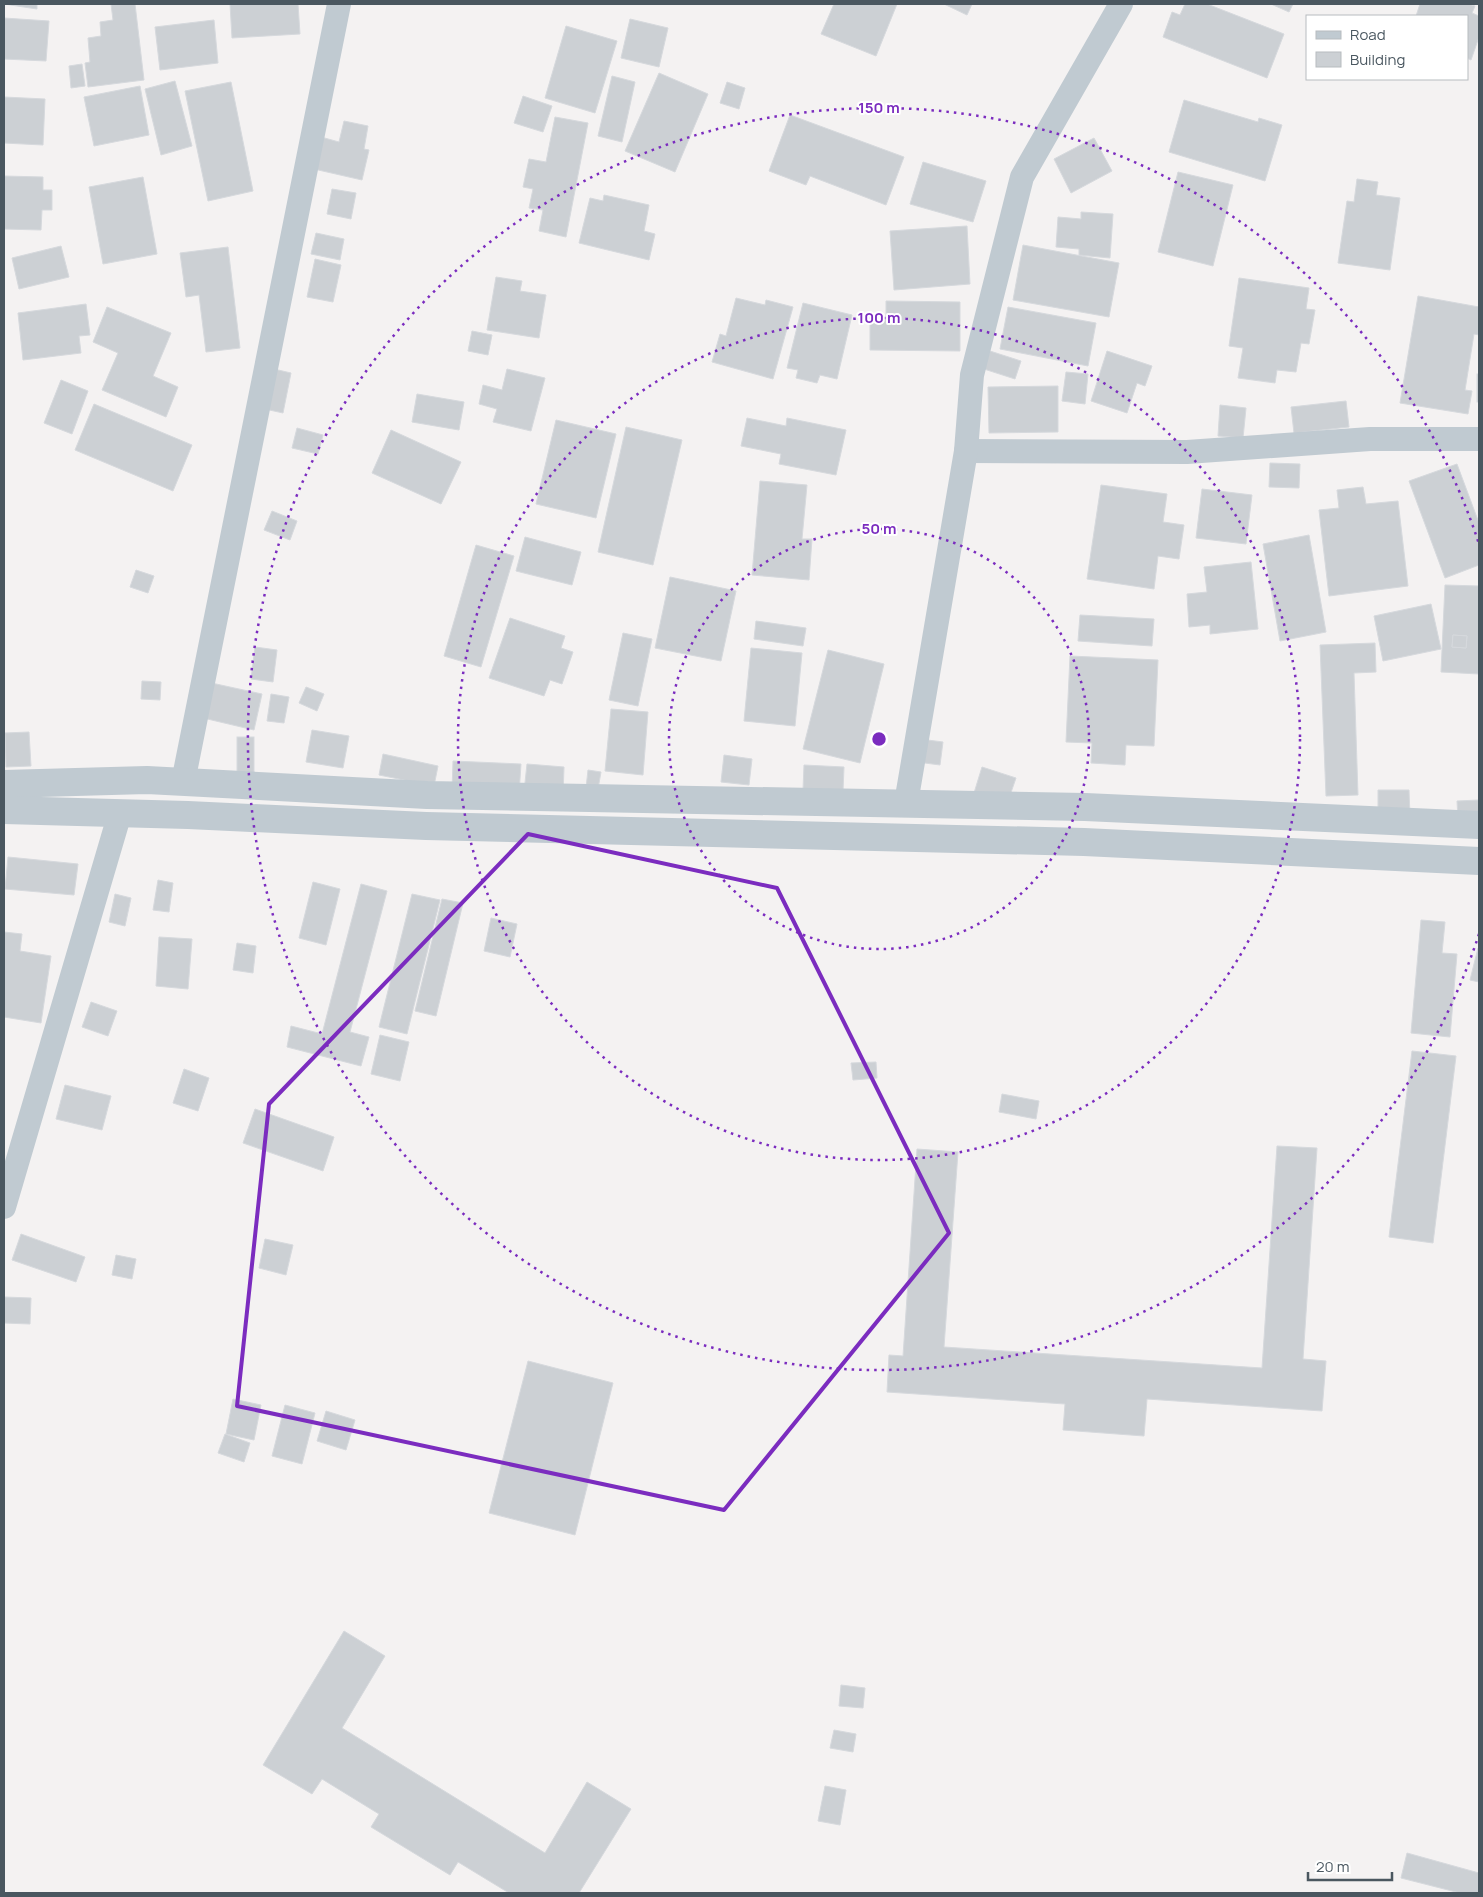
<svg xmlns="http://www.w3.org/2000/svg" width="1483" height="1897" font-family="Manrope,sans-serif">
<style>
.building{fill:#ccd0d4;stroke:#d6d9dd;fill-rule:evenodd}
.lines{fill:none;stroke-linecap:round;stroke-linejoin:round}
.minor{stroke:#c0cad1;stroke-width:24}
.tertiary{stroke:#c0cad1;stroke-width:28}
.marked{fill:none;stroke:#7b2cbf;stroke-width:4;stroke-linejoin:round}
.ring{fill:none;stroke:#7b2cbf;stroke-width:2.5;stroke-dasharray:2.5 5}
.centre{fill:#7b2cbf;stroke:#fff;stroke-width:2.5}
.ring-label{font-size:15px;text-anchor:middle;font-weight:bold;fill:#7b2cbf;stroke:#fff;stroke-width:4;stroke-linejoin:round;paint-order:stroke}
</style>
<rect width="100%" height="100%" fill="#f4f2f2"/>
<g class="building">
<path d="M4,4H37V9Z"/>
<path d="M111,4H135L144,80L88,87L85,63L90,62L88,38L101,36L100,22L113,20Z"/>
<path d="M230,4H298L300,34L232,38Z"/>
<path d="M834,4H897L876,56L821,34Z"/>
<path d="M944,4H972L967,15Z"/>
<path d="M1185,4H1207L1284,34L1267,78L1163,37L1172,12L1180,15Z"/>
<path d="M1271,4H1293L1289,12Z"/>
<path d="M1420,4H1468L1475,6L1472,13L1479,16V37L1471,60L1467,58V16H1416Z"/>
<path d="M4,18L49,21L46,61L4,59Z"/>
<path d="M630,19L668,28L659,67L621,58Z"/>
<path d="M214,20L218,63L160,70L155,27Z"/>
<path d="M566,26L617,41L595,113L545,98Z"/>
<path d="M82,64L85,86L71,88L69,66Z"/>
<path d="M659,73L708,94L675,172L625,151Z"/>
<path d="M612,76L635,82L622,142L598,136Z"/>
<path d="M175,81L192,146L161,155L145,89Z"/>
<path d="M231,82L253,191L208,201L185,91Z"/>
<path d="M727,82L745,88L739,109L720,103Z"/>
<path d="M140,86L149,135L94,146L84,97Z"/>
<path d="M523,96L552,106L543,132L514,123Z"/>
<path d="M4,97L45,99L43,145L4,143Z"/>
<path d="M1184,100L1258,122L1259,118L1282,125L1265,181L1169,152Z"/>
<path d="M790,115L904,157L886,205L810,176L806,185L769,171Z"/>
<path d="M555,117L588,123L566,237L539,231L543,210L529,208L533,189L523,187L529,159L546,162Z"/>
<path d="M344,121L368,126L364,149L369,150L362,180L314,169L321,137L339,142Z"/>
<path d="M1094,138L1112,171L1071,193L1054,159Z"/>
<path d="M923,162L986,181L973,222L910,204Z"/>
<path d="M1178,172L1233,185L1213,266L1158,252Z"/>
<path d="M4,176L43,177V190H52V210H42L41,230L4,229Z"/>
<path d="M143,177L157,254L103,264L89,187Z"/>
<path d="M1357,179L1378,182L1376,195L1400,198L1390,270L1338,263L1347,201L1354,202Z"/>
<path d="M332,189L356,193L351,219L327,214Z"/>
<path d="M604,195L649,205L644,231L655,234L649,260L579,243L590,198L603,201Z"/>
<path d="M1081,212L1113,214L1110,258L1079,255V249L1056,247L1058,217L1081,219Z"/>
<path d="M967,226L970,284L894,290L890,231Z"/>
<path d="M316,233L344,239L340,260L311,254Z"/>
<path d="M1023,245L1119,263L1109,317L1013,300Z"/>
<path d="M61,246L69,277L19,289L12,258Z"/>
<path d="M228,247L240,348L206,352L199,295L186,297L180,253Z"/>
<path d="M315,259L341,265L333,302L307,297Z"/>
<path d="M496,277L522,281L520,291L546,295L539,338L487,330Z"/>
<path d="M1239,278L1309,288L1306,309L1315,310L1309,344L1301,343L1296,372L1277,370L1275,383L1238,378L1243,348L1229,346Z"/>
<path d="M1418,296L1479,307V335L1474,334L1465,390L1472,391L1468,414L1400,403Z"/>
<path d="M736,298L765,305L766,300L793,307L773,379L712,362L720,334L726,336Z"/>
<path d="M886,301L960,302V351L870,350V319H886Z"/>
<path d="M803,303L852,315L837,379L820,375L817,383L796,378L798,370L787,368Z"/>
<path d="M86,304L90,335L79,336L81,353L23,360L18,313Z"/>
<path d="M107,307L171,333L153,376L178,387L166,417L102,390L118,353L93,342Z"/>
<path d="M1008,307L1096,323L1088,366L1000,349Z"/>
<path d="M472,331L492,335L488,355L468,351Z"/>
<path d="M990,351L1021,361L1015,379L984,369Z"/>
<path d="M1107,351L1152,366L1145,386L1137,383L1127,413L1091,401Z"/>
<path d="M274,369L291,373L283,413L265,409Z"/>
<path d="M507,369L545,378L531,431L493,422L497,409L479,404L483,385L502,390Z"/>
<path d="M1066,372L1088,374L1085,404L1062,401Z"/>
<rect x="1477" y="374" width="2" height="28"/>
<path d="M61,380L88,391L72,434L44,423Z"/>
<path d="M1058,386V432L989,433L988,387Z"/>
<path d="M417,394L464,402L459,430L412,422Z"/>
<path d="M1346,401L1349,427L1294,433L1291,407Z"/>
<path d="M94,404L192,445L173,491L75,450Z"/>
<path d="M1220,405L1246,408L1243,438L1218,436Z"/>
<path d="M747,418L786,426L787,418L846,430L836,475L779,464L781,454L741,446Z"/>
<path d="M556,420L616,434L596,518L536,504Z"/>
<path d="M626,427L682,440L653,565L598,552Z"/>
<path d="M297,428L323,435L318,454L292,448Z"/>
<path d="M391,430L461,462L441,504L372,473Z"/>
<path d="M1270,463L1300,464L1299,488L1269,487Z"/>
<path d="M1457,464L1479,523V565L1445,578L1409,481Z"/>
<path d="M760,481L807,485L802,539H812L809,580L752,575Z"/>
<path d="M1101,485L1167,494L1163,522L1184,525L1179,559L1158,556L1154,589L1087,579Z"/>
<path d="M1363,487L1366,504L1398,501L1408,586L1329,596L1319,510L1339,508L1337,490Z"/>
<path d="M1202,489L1252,495L1246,544L1196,538Z"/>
<path d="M272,511L297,521L290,540L264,530Z"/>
<path d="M1309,535L1326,632L1280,641L1263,544Z"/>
<path d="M525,537L581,552L572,585L516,571Z"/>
<path d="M476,545L514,556L481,667L444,656Z"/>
<path d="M1251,562L1258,629L1210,634V625L1189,627L1187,594L1207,592L1204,567Z"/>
<path d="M136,570L154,576L148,593L130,587Z"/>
<path d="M670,577L736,591L721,661L655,648Z"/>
<path d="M1445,585L1479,586V674L1441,672ZM1453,635L1467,636L1466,648L1452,647Z"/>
<path d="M1431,604L1441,649L1383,661L1374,616Z"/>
<path d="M1080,615L1154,619L1152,646L1078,641Z"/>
<path d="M510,618L565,636L561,648L573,652L562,684L550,680L544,696L489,678Z"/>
<path d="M756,621L806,628L803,646L754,639Z"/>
<path d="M623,633L652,639L638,706L609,700Z"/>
<path d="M1453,635L1467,636L1466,648L1452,647Z"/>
<path d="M1375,643L1376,672L1354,673L1358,795L1326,796L1320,645Z"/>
<path d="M255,647L277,650L273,682L251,679Z"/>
<path d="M751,648L802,653L795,726L744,721Z"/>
<path d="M828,650L884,664L860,763L803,749Z"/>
<path d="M1070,656L1158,660L1154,746L1126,745L1125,765L1091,763L1092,743L1066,742Z"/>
<path d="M142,681L161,682L160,700L141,699Z"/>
<path d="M207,682L262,694L254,730L199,717Z"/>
<path d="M306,687L324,694L317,711L299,703Z"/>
<path d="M271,694L289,697L284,723L267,721Z"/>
<path d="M611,709L648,712L643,775L605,771Z"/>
<path d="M312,730L349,736L343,768L306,762Z"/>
<path d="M29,732L31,766L6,767L5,733Z"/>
<rect x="237" y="737" width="17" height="38"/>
<path d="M920,739L943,742L940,765L917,762Z"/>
<path d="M383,754L438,766L434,786L379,775Z"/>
<path d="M724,755L752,759L749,785L721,782Z"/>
<path d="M453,761L521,764L519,794L452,791Z"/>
<path d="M527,764L564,767L563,795L524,792Z"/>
<path d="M804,765L844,767L843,791L803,790Z"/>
<path d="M982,767L1016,778L1007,804L974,793Z"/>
<path d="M588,770L601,772L598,789L586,788Z"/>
<path d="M1378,790H1409L1410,817L1378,818Z"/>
<path d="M1479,800V819H1458L1457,801Z"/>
<path d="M8,857L78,864L74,895L5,889Z"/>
<path d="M158,880L173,883L169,912L153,910Z"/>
<path d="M313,882L340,889L326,945L299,938Z"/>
<path d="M361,884L387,891L350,1032L369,1037L361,1066L287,1047L291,1026L322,1034Z"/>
<path d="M115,894L131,898L125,926L109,922Z"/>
<path d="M412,894L440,900L407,1034L379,1027Z"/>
<path d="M442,899L463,903L436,1016L415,1011Z"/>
<path d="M491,918L517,924L510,957L484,951Z"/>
<path d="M1421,920L1445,922L1442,953L1457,954L1450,1037L1411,1033Z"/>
<path d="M4,932L22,934L20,951L51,956L41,1023L4,1017Z"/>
<path d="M159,937L192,939L188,989L156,986Z"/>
<path d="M237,943L256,946L253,973L233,970Z"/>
<path d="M1478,948H1479V982L1470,980Z"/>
<path d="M91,1002L117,1011L108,1036L82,1027Z"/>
<path d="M380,1035L409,1042L400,1081L371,1074Z"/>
<path d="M1412,1051L1456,1056L1433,1243L1389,1237Z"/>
<path d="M876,1062L877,1078L853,1080L851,1063Z"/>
<path d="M184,1069L209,1078L198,1111L173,1103Z"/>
<path d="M65,1085L111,1096L102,1130L56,1119Z"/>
<path d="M1002,1094L1039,1101L1036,1119L999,1112Z"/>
<path d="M255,1109L334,1137L323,1171L243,1143Z"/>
<path d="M1277,1146L1317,1148L1303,1359L1326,1361L1322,1411L1147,1399L1144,1436L1063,1430L1065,1404L887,1392L889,1355L903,1356L917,1149L958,1152L944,1347L1262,1368Z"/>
<path d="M21,1234L85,1257L76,1282L12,1260Z"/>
<path d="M265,1239L293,1245L286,1275L259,1268Z"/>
<path d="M116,1255L136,1259L132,1279L112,1275Z"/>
<path d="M4,1297L31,1298L30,1324L4,1323Z"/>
<path d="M528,1361L613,1383L575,1535L489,1513Z"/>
<path d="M233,1399L261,1405L254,1440L226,1434Z"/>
<path d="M285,1405L315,1413L302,1464L272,1456Z"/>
<path d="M326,1411L355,1420L346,1450L317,1441Z"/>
<path d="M225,1434L250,1443L244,1462L218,1453Z"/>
<path d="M344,1631L385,1656L342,1728L545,1853L587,1782L631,1809L579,1893H509L458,1862L450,1875L371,1827L379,1814L322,1779L312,1794L263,1765Z"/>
<path d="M841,1685L865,1688L863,1708L839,1706Z"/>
<path d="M834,1730L856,1734L853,1752L830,1748Z"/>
<path d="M825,1786L846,1790L840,1825L818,1821Z"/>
<path d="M1407,1853L1479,1873V1893H1460L1401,1878Z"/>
</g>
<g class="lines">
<g class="minor">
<path d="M966,451L1187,452L1370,439H1479"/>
<path d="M183,782L339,4"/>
<path d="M906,803L966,451L972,375L1022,177L1121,4"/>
<path d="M4,1207L120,813"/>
</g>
<g class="tertiary">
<path d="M4,784L147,780L427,795L1085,807L1479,825"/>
<path d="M4,810L188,815L426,826L1084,842L1479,861"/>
</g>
</g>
<path class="marked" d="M528,834L777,888L949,1233L724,1510L237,1406L269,1104Z"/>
<g class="ring">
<circle cx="879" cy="739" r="210"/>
<circle cx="879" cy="739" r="421"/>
<path d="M1479 934A631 631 0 1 1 1479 544"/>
</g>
<circle cx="879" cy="739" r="8" class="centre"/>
<g class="ring-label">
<text x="879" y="113">150 m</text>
<text x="879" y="323">100 m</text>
<text x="879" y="534">50 m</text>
</g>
<rect width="1483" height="1897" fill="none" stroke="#4a5760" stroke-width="10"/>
<rect x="1306" y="15" width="162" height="65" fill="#ffffff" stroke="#b7bcbf"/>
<rect x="1316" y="31" width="25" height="8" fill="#c0cad1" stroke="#b7bcbf"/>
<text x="1350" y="40" font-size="15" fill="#4a5760">Road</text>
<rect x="1316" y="52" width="25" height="15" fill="#ccd0d4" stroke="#b7bcbf"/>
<text x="1350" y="65" font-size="15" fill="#4a5760">Building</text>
<path d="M1308 1872v8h84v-8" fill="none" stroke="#4a5760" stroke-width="2.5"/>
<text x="1316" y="1872" font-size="15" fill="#4a5760" stroke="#ffffff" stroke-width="4" paint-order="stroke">20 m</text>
</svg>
